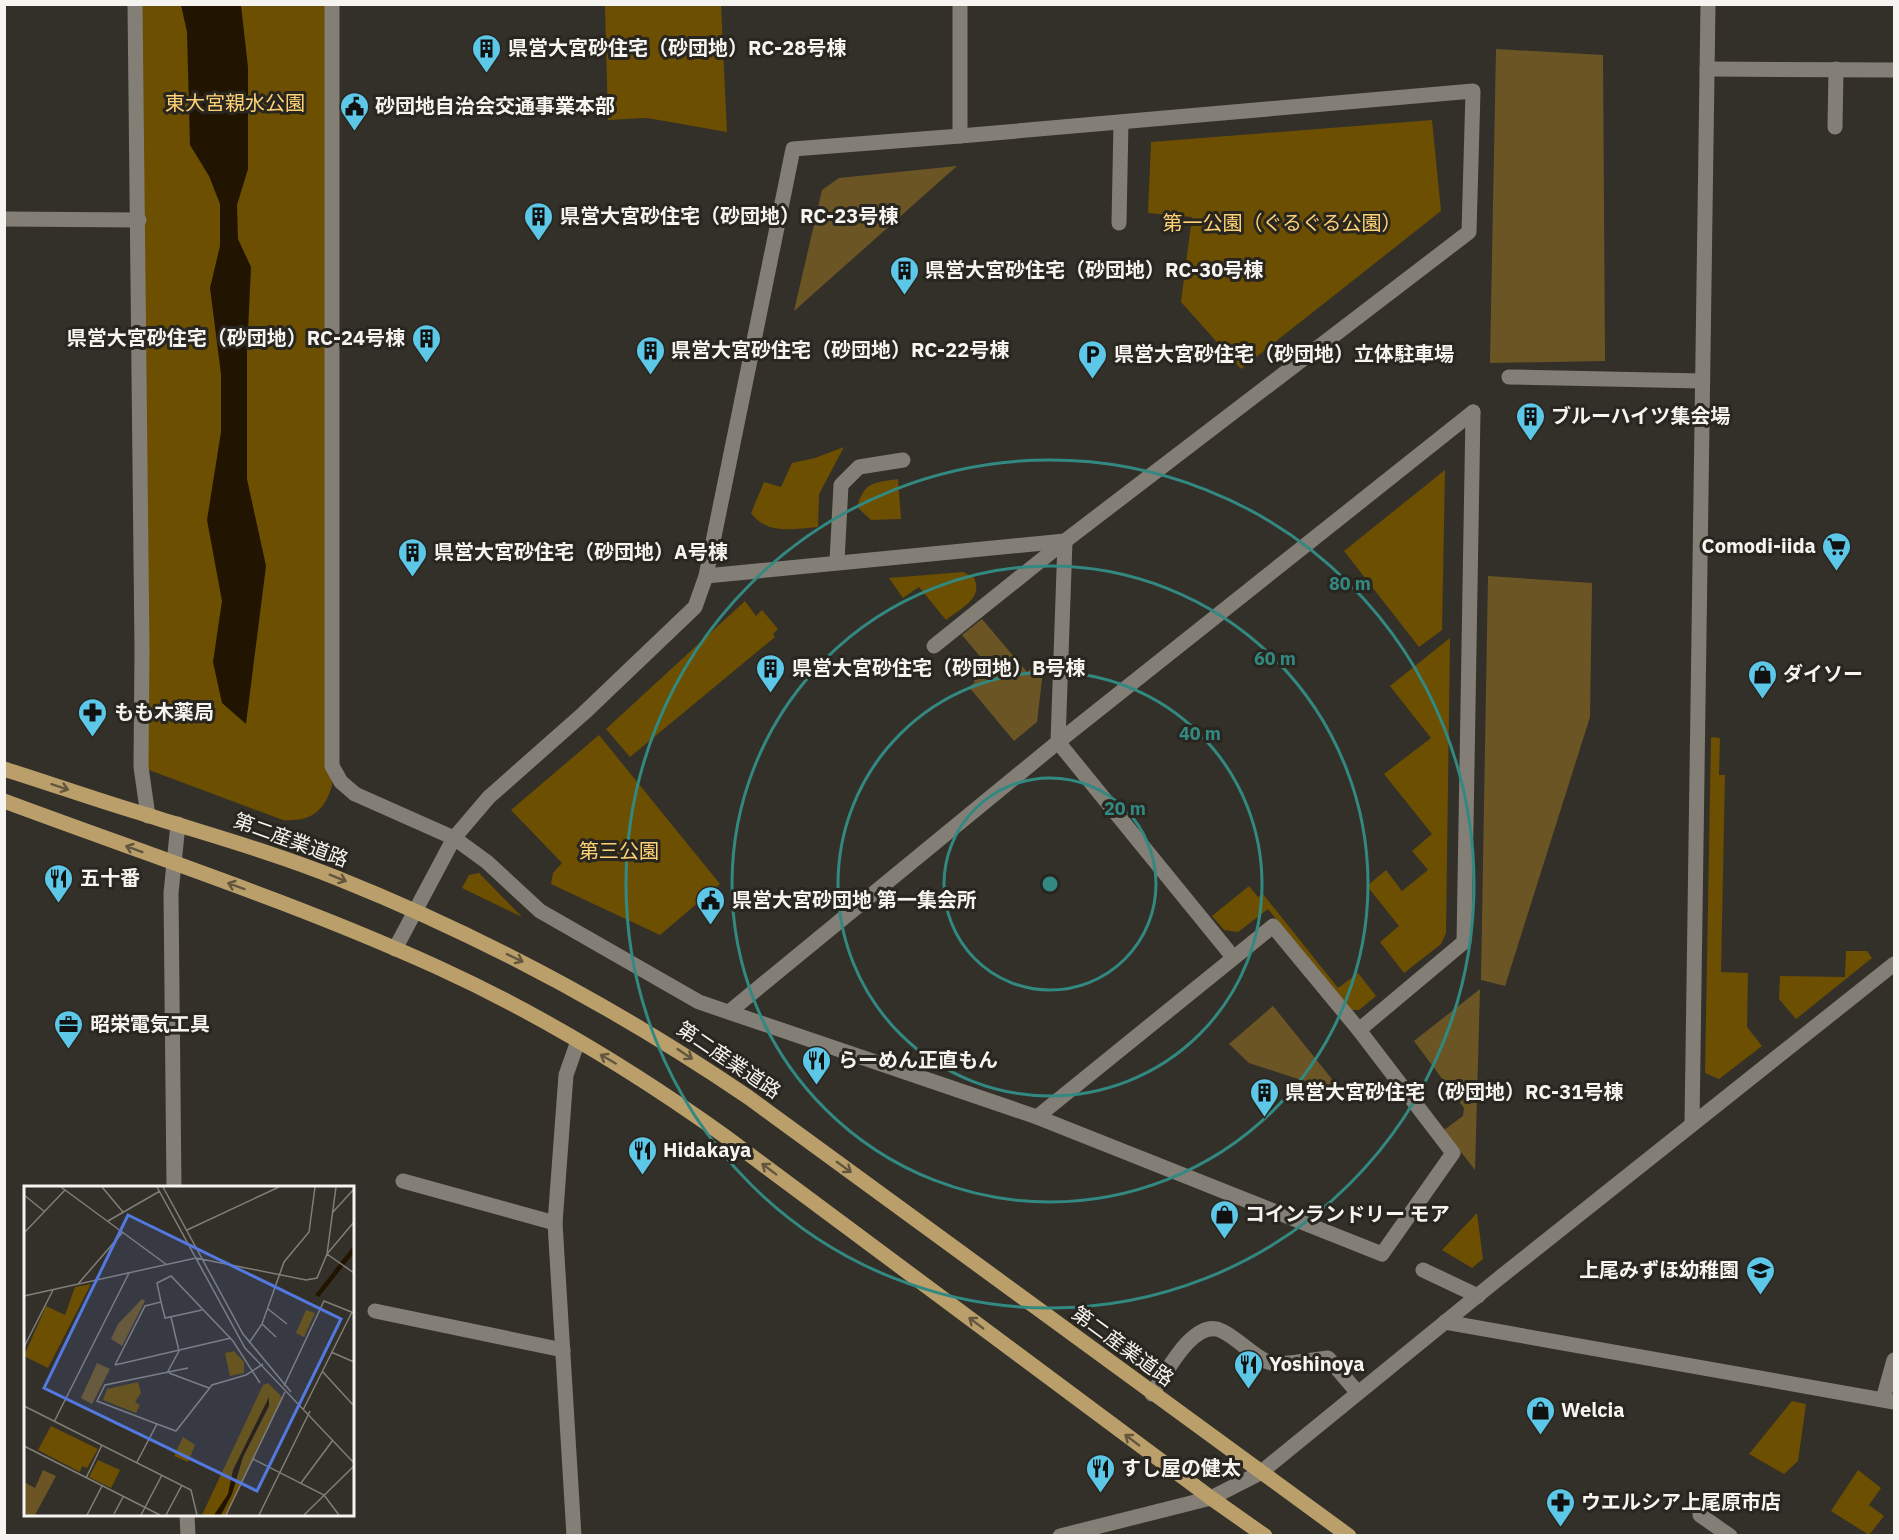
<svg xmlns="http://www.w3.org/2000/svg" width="1899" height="1540" font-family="'IBM Plex Sans','Noto Sans JP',sans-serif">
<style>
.green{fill:#6c4f01}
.forest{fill:#6c5524}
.water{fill:#211400}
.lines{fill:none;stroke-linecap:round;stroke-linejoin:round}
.service{stroke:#837f77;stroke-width:15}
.minor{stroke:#837f77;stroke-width:15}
.tertiary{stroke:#837f77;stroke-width:15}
.primary{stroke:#ba9f6a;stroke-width:15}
.oneway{stroke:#63563e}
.ring{fill:none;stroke:#328982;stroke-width:3}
.labels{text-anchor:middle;stroke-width:6;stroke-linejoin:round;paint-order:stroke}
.poi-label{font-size:20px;font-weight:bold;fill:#f6f4f0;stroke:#292620;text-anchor:start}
.park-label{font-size:20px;fill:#ffd275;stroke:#292620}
.street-label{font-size:20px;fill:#f6f4f0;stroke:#292620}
.inset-road{fill:none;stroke:#817e79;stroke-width:1.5}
.view{fill:#5378de;fill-opacity:0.15;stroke:#5378de;stroke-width:3}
.inset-edge{fill:none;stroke:#f6f4f0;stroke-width:3}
.centre{fill:#328982;stroke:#292620;stroke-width:3}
.ring-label{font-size:18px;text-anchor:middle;font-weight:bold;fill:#328982;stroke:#292620;stroke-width:6;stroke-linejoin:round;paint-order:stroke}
</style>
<rect width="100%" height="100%" fill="#333029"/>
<g class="green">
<path d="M135,5H332V786C324,812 310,822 283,820L141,767Z"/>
<path d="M605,5H721L727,132L647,118L608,120Z"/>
<path d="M1432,120L1441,211L1241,369L1181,302L1192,217L1148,213L1151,142Z"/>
<path d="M844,447L819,494L818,527C793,529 767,535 751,513L764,482L781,487L792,463L815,458Z"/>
<path d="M1445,470L1442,630L1419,647L1344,551Z"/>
<path d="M898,479L901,519L871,520L857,507C865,481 873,483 898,479Z"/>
<path d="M963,572L974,578C984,598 961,608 946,620L919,587L903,598L889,578Z"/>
<path d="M745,601L756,616L762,610L778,629L773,634L775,637L630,757L606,729Z"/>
<path d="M1450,638L1446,933L1441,944L1404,973L1380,942L1399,926L1367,886L1386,870L1402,891L1428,870L1412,851L1432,834L1384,774L1431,738L1390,686Z"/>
<path d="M599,735L720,884L660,935L551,884L553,873L562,863L511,810Z"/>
<path d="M1711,737L1720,738L1719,775H1725L1721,972L1748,973L1747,1027L1762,1046L1719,1079L1705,1073Z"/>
<path d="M479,873L522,917L462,888L469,875Z"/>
<path d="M1249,886L1258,897L1263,894L1338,988L1358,973L1376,996L1359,1010H1349L1268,909L1238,932L1224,930L1212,916Z"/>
<path d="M1846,951H1867L1872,958L1796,1019L1779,999L1780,976L1845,977Z"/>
<path d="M1477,1213L1483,1259L1472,1268L1442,1250Z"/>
<path d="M1792,1401L1806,1404L1798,1461L1784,1474L1749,1454Z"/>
<path d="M1858,1470L1881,1488L1869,1505L1884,1516L1869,1535L1831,1511Z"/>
</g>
<g class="forest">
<path d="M1496,49L1603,55L1605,361L1490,363Z"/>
<path d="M957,166L794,311L822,190L839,178Z"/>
<path d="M1488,576L1592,583L1590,717L1505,986L1481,980Z"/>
<path d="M982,619L1027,672L1037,664L1043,671L1037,722L1014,741L969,687L975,682L973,678L988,666L962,635Z"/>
<path d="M1480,989L1475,1170L1444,1130L1463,1116L1464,1108L1414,1041Z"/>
<path d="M1273,1006L1344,1094L1249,1063L1229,1044Z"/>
</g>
<path class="water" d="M181,5H241L248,67V169L237,205L238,239L251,267L247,353V479L266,566L246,724L222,703L213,662L222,601L207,520L221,432V374L210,288L220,246V204L209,176L190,145L187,32Z"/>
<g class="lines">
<g class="service">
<path d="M332,4V766L341,782L355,794"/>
<path d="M1707,69L1894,70"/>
<path d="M1835,127L1836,69"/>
<path d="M1509,377L1702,381"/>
<path d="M1152,1394C1165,1375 1194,1316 1222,1331C1239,1339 1251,1355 1268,1362C1277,1367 1315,1359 1328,1358L1358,1393"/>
<path d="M1700,1515L1730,1536"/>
</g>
<g class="minor">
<path d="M135,4L142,650L141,767L148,816"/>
<path d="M4,219L139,220"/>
<path d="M1119,223L1121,122"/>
<path d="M1065,541L1058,742L1233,957"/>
<path d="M837,561L841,485L859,467L903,460"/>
<path d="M934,646L1065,541"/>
<path d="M355,794L454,838L487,862L540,911L699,1002L1037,1117L1382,1254L1453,1153L1359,1030L1464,942L1473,412"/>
<path d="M729,1012L1058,742L1473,412"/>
<path d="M1037,1117L1273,926L1359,1030"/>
<path d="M1692,1124L1708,4"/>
<path d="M403,1181L555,1223"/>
<path d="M174,1188L171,893L178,824"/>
<path d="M1423,1270L1478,1296"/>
<path d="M375,1311L563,1350"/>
<path d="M1445,1322L1894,1402"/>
<path d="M1883,1399L1894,1360"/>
<path d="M187,1514L188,1536"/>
<path d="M574,1536L555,1223L566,1075L578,1041"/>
<path d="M1060,1536L1211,1498L1260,1473L1498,1279L1894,964"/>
</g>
<g class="tertiary">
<path d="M706,576L1065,541L1469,232L1473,91L960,136"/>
<path d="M395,949L454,838L489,797L584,713L695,607L706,576L793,149L960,136V4"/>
</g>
<g class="primary">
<path d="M4,769C52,784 99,801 147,815C210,835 275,853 337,878C484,937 617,1008 748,1097L1349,1536"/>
<path d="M4,801C149,855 296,903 437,967C538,1013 635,1072 726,1137L1211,1498L1265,1536"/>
</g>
</g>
<defs><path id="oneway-shaft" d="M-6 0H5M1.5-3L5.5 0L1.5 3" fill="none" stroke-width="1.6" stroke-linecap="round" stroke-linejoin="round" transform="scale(1.5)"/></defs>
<g class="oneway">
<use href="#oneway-shaft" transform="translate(60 787) rotate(18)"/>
<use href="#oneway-shaft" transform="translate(134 849) rotate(-160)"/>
<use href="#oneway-shaft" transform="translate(338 878) rotate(22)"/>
<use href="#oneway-shaft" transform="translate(236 886) rotate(-160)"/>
<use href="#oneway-shaft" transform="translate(515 958) rotate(26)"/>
<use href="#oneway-shaft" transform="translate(685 1054) rotate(34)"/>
<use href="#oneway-shaft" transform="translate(608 1059) rotate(-150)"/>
<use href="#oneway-shaft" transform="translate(844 1167) rotate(36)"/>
<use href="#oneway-shaft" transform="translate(769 1169) rotate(-143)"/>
<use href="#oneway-shaft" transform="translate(976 1323) rotate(-143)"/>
<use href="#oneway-shaft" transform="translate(1132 1440) rotate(-143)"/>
</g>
<g class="ring">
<circle cx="1050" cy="884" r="106"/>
<circle cx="1050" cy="884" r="212"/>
<circle cx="1050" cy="884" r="318"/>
<circle cx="1050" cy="884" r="424"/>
</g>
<defs>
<symbol id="building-pin" viewBox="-11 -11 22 30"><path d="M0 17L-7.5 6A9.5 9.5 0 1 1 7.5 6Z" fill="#5dc7e8" stroke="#292620"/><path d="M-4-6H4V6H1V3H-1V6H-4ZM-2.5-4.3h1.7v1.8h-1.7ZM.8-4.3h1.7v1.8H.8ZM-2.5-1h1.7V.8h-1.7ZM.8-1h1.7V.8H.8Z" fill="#111"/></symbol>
<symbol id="civic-pin" viewBox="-11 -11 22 30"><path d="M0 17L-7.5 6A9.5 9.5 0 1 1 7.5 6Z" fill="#5dc7e8" stroke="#292620"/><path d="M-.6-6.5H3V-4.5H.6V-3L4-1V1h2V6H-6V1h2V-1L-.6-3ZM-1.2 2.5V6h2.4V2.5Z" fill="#111"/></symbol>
<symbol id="parking-pin" viewBox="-11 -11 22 30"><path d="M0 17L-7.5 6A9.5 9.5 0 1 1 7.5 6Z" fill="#5dc7e8" stroke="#292620"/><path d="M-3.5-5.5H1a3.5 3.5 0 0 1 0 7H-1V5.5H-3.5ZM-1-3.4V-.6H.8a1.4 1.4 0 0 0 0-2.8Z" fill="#111"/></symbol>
<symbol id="supermarket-pin" viewBox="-11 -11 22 30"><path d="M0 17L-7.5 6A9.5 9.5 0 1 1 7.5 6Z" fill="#5dc7e8" stroke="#292620"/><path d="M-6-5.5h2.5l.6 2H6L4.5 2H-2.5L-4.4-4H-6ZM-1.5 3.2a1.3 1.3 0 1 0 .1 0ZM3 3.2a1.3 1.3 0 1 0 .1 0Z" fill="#111"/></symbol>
<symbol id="shop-pin" viewBox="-11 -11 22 30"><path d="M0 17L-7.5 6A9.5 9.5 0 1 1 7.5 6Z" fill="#5dc7e8" stroke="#292620"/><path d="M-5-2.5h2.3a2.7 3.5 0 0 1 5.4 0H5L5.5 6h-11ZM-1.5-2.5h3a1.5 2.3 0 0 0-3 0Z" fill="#111"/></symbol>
<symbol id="pharmacy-pin" viewBox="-11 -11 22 30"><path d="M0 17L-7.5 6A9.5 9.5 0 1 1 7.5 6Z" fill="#5dc7e8" stroke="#292620"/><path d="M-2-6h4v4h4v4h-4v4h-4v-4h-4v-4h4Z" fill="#111"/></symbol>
<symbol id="restaurant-pin" viewBox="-11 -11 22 30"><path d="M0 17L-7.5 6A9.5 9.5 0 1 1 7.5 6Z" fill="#5dc7e8" stroke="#292620"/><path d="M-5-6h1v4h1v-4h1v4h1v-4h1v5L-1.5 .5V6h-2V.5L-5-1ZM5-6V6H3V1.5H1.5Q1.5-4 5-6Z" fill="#111"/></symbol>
<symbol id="office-pin" viewBox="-11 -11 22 30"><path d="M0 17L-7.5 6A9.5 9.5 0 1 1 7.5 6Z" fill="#5dc7e8" stroke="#292620"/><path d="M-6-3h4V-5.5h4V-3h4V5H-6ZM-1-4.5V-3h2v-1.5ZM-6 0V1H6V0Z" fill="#111"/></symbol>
<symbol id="school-pin" viewBox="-11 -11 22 30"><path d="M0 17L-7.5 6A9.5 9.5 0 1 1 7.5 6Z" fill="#5dc7e8" stroke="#292620"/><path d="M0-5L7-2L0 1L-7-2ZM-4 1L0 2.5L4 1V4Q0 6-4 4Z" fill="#111"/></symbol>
</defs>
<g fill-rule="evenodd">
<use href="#building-pin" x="470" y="32" width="33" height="45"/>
<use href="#civic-pin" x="338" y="90" width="33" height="45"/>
<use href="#building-pin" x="522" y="200" width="33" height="45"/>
<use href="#building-pin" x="888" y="254" width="33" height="45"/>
<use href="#building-pin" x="410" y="322" width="33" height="45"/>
<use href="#building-pin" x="634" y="334" width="33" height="45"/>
<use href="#parking-pin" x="1076" y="338" width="33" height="45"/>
<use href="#building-pin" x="1514" y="400" width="33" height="45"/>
<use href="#supermarket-pin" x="1820" y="530" width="33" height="45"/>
<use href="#building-pin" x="396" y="536" width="33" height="45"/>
<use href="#building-pin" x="754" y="652" width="33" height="45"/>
<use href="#shop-pin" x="1746" y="658" width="33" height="45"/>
<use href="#pharmacy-pin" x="76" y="696" width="33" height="45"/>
<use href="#restaurant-pin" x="42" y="862" width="33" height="45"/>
<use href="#civic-pin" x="694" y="884" width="33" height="45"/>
<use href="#office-pin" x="52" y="1008" width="33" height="45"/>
<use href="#restaurant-pin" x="800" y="1044" width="33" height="45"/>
<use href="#building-pin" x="1248" y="1076" width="33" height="45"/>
<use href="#restaurant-pin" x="626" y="1134" width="33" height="45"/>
<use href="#shop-pin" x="1208" y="1198" width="33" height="45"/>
<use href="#school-pin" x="1744" y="1254" width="33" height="45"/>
<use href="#restaurant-pin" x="1232" y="1348" width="33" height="45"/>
<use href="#shop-pin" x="1524" y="1394" width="33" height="45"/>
<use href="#restaurant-pin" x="1084" y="1452" width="33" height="45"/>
<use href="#pharmacy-pin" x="1544" y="1486" width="33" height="45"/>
</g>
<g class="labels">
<g class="poi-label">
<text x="508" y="55">県営大宮砂住宅（砂団地）RC-28号棟</text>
<text x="375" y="113">砂団地自治会交通事業本部</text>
<text x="560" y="223">県営大宮砂住宅（砂団地）RC-23号棟</text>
<text x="925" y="277">県営大宮砂住宅（砂団地）RC-30号棟</text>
<text x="405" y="345" text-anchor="end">県営大宮砂住宅（砂団地）RC-24号棟</text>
<text x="671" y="357">県営大宮砂住宅（砂団地）RC-22号棟</text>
<text x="1114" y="361">県営大宮砂住宅（砂団地）立体駐車場</text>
<text x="1551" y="423">ブルーハイツ集会場</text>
<text x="1816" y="553" text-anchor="end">Comodi-iida</text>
<text x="434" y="559">県営大宮砂住宅（砂団地）A号棟</text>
<text x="792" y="675">県営大宮砂住宅（砂団地）B号棟</text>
<text x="1783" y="681">ダイソー</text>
<text x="114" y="719">もも木薬局</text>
<text x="80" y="885">五十番</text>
<text x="732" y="907">県営大宮砂団地 第一集会所</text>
<text x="90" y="1031">昭栄電気工具</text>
<text x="838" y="1067">らーめん正直もん</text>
<text x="1285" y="1099">県営大宮砂住宅（砂団地）RC-31号棟</text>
<text x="663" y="1157">Hidakaya</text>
<text x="1245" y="1221">コインランドリー モア</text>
<text x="1739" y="1277" text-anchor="end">上尾みずほ幼稚園</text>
<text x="1269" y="1371">Yoshinoya</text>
<text x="1561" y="1417">Welcia</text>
<text x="1121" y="1475">すし屋の健太</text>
<text x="1581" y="1509">ウエルシア上尾原市店</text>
</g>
<g class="park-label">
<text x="235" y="110">東大宮親水公園</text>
<text x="1282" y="230">第一公園（ぐるぐる公園）</text>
<text x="619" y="858">第三公園</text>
</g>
<g class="street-label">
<text transform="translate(291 840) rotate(20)" y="7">第二産業道路</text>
<text transform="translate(729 1060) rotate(34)" y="7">第二産業道路</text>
<text transform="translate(1123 1346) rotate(36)" y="7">第二産業道路</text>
</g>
</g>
<g transform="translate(24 1186)">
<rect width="330" height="330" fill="#333029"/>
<path d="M67,98L24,182L0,170L22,120L41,129L51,101ZM282,124L291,127L280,151L272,147ZM210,165L220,176V187L206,190L201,167ZM114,196L117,207L111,216L116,219L112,227L79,214L83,203ZM244,197L259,212L202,329H178L239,199ZM27,240L74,263L63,282L58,280L56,286L14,264ZM159,251L171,259L164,276L150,270ZM74,274L96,284L87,302L65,291Z" fill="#6c4f01"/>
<path d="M118,113L121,115L98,160L87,153L94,138ZM73,177L86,183L68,218L57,212ZM19,284L32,290L11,329H0V296L11,302Z" fill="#6c5524"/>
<path d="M330,59V67L295,111L291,109ZM245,211V220L219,271L208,308L197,329H190L204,308L209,284Z" fill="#211400"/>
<path class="inset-road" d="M37,1L143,79M78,1L99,26M133,1L221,162L330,277M139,1L219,148L267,206M0,9L21,26M309,26L330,3M84,35L136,5M163,44L255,1M0,47L41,4M303,68L330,36M303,68L330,87M54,98L99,46M0,110L172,72L282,94L293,92L303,68L312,1M137,116L141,132L178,124M244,123L263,138M238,138L252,151M225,157L238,138L260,76L285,46L291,1M0,161L29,104M307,166L330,176M91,179L121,120L137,116L133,97L147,90L209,155L236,197M91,179L207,152M298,185L330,220M143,187L155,165L147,131M145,187L185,202M260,200L300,115L330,127M0,220L167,304L173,329M279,224L328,126M30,236L105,87M133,238L73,215L81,199L164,182M0,260L136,329M229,273L300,309L315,329M113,276L133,238L152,245L188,199L222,189L239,178M62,292L78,259M277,297L309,254M90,328L99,311M63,329L78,300M117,329L138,289M142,329L158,299M202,329L261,206M235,329L286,225M280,329L330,280"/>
<path class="view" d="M104,29L317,133L233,305L20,202Z"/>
<rect width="330" height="330" class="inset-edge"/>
</g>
<circle cx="1050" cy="884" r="9" class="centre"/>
<g class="ring-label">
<text x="1350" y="590">80 m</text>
<text x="1275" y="665">60 m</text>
<text x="1200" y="740">40 m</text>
<text x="1125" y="815">20 m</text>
</g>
<rect width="1899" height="1540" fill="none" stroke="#f6f4f0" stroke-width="12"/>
</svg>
